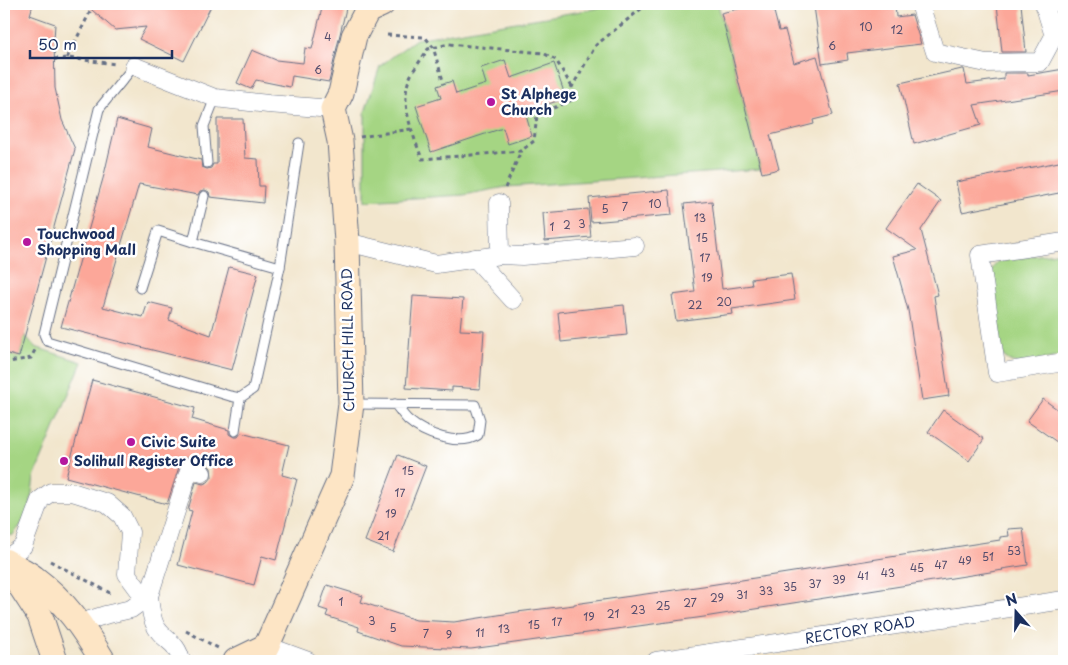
<svg xmlns="http://www.w3.org/2000/svg" width="1068" height="665" font-family="'Playpen Sans',sans-serif">
<style>
.green{fill:#a5d583;stroke:#608270}
.building{fill:#fca799}
.lines{fill:none;stroke-linecap:round;stroke-linejoin:round}
.lane-casing{stroke:#666f85;stroke-width:11}
.street-casing{stroke:#666f85;stroke-width:19}
.secondary-casing{stroke:#666f85;stroke-width:27}
.path{stroke:#666f85;stroke-width:3;stroke-dasharray:4 4;stroke-linecap:butt}
.lane{stroke:#fff;stroke-width:9}
.street{stroke:#fff;stroke-width:18}
.secondary{stroke:#fde5c5;stroke-width:25}
.poi-dot{fill:#b5179e;stroke:#fff;stroke-width:2}
.labels{text-anchor:middle;stroke-width:5;stroke-linejoin:round;paint-order:stroke}
.number-label{font-size:11px;fill:#534d6d}
.poi-label{font-size:14px;font-weight:bold;fill:#1b2f5e;stroke:#fff;text-anchor:start}
.street-label{font-size:14px;fill:#1b2f5e;stroke:#fff}
</style>
<rect width="100%" height="100%" fill="#fff"/>
<filter id="ink" filterUnits="userSpaceOnUse"><feTurbulence type="fractalNoise" baseFrequency=".02" numOctaves="2"/><feDisplacementMap in="SourceGraphic" scale="10" xChannelSelector="R" yChannelSelector="G"/><feConvolveMatrix kernelMatrix="1 2 1 2 8 2 1 2 1" color-interpolation-filters="sRGB"/></filter>
<filter id="wash" filterUnits="userSpaceOnUse"><feTurbulence type="fractalNoise" baseFrequency=".0096" numOctaves="4" result="noise"/><feDisplacementMap in="SourceGraphic" scale="20" xChannelSelector="R" yChannelSelector="G"/><feGaussianBlur stdDeviation="1.12" result="paint"/><feColorMatrix in="noise" values="0 0 0 0 0 0 0 0 0 0 0 0 0 0 0 0 0 1.4 0 .05"/><feComposite in="paint" operator="in"/></filter>
<g filter="url(#wash)">
<rect width="100%" height="100%" fill="#f2e6cd"/>
<g class="green">
<path d="M623,4H718L761,169L506,187L464,195L365,201V112L380,66L416,39Z"/>
<path d="M1064,252V356L1017,364L1008,360L1002,355L988,276L997,262L1006,259Z"/>
<path d="M25,335L35,347L82,362L34,477L29,515L12,536L4,531V353L19,357Z"/>
</g>
<g id="blocks">
<g class="building">
<path d="M4,4H33L30,15L55,24L54,40L55,88L62,120L75,149L19,357L4,353Z"/>
<path d="M85,4H212L184,61L139,39L146,27L115,30Z"/>
<path d="M323,4H347L329,82L292,76L290,87L256,80L251,89L237,83L252,50L276,60L303,63L305,48L312,49Z"/>
<path d="M759,4H772L779,31L785,30L794,63L817,56L833,115L813,120L814,124L770,135L779,169L762,173L721,13Z"/>
<path d="M829,4H895L896,17L912,15L921,44L847,53L848,60L822,64L814,6Z"/>
<path d="M997,4H1021L1026,52H1002Z"/>
<path d="M505,60L511,78L554,63L566,98L525,112L532,136L508,144L503,128L431,152L416,106L441,98L437,86L452,81L456,94L486,84L481,68Z"/>
<path d="M962,69H964L967,84L1004,79V73H1028V75L1064,69V91L974,105L981,125L914,144L900,83Z"/>
<path d="M117,119L152,129L148,147L201,160L202,167L207,169L211,168L213,164H217V119H243L245,158L258,159L259,186H264L263,203L210,197L209,192L205,190L200,191L198,195L139,184L103,307L143,317L148,302L172,308L169,320L211,335L229,267L258,274L232,370L61,327L104,175Z"/>
<path d="M1064,161V192L962,212L956,182Z"/>
<path d="M917,184L941,201L921,230L938,295L934,296L949,396L922,400L908,310L893,256L917,250L886,228Z"/>
<path d="M669,190L672,215L591,222L589,198Z"/>
<path d="M712,201L722,289L752,285L751,279L791,274L795,300L732,309L733,314L676,321L672,295L695,292L684,204Z"/>
<path d="M588,209L591,237L545,241L543,213Z"/>
<path d="M413,296L463,299L460,330L484,331L480,389L452,387V391L406,388Z"/>
<path d="M624,305L627,335L561,342L558,312Z"/>
<path d="M92,380L195,408L192,419L229,430V434L234,437H238L241,433L289,445L282,475L297,479L276,560L262,556L254,585L178,565L192,511L188,510L196,482L203,484L208,482L212,477L211,468L207,464L194,457H188L183,459L180,464L167,504L66,477Z"/>
<path d="M1043,399L1064,414V447L1027,421Z"/>
<path d="M943,410L984,439L969,461L928,432Z"/>
<path d="M398,455L426,466L393,552L365,541Z"/>
<path d="M1023,528L1028,565L1002,569L1003,570L704,617L471,649L401,646L358,631L359,627L326,616L328,611L319,608L327,585L363,596L361,602L416,620L454,622L517,612L574,605V604L703,586L1000,540V537L1009,536L1008,529Z"/>
</g>
</g>
</g>
<g filter="url(#ink)">
<use href="#blocks" fill-opacity="0" stroke="#666f85" stroke-width="1"/>
<g class="lines">
<defs>
<g id="lane">
<path d="M134,66L99,109L44,334L47,341L230,396L240,398L253,389L280,267L193,242L204,196"/>
<path d="M207,163L204,126L215,98"/>
<path d="M280,267L299,143"/>
<path d="M140,288L158,231L193,242"/>
<path d="M351,404L475,405L480,420L478,435C459,447 424,434 408,420C403,415 399,409 395,404"/>
<path d="M235,431L240,398"/>
</g>
<g id="street">
<path d="M920,4L935,52L986,63L1040,62L1054,36L1045,7L1051,4"/>
<path d="M134,66L215,98L268,104L333,109"/>
<path d="M499,203L500,255"/>
<path d="M347,242L436,264L500,255L522,256L635,246"/>
<path d="M1064,242L980,255L997,373L1064,362"/>
<path d="M475,258L513,300"/>
<path d="M4,561L23,546L40,500L51,492H72L107,503L122,516L130,532L127,574L138,589L149,596L131,609L105,615L80,623"/>
<path d="M267,646L308,661"/>
<path d="M181,661C177,641 165,642 156,627C151,618 150,606 149,596L190,467L202,473"/>
<path d="M656,661L1064,600"/>
</g>
<g id="secondary">
<path d="M4,561C14,566 25,571 34,578C65,601 84,629 103,661"/>
<path d="M7,565L40,616L55,661"/>
<path d="M236,661L267,646"/>
<path d="M260,661L342,476L351,404L347,242L340,141L333,109L341,93L354,36L367,11L382,4"/>
</g>
</defs>
<use href="#lane" class="lane-casing"/>
<use href="#street" class="street-casing"/>
<use href="#secondary" class="secondary-casing"/>
<g class="path">
<path d="M387,35L425,37L433,47L444,84"/>
<path d="M67,58L94,4"/>
<path d="M54,59L67,58L116,64"/>
<path d="M572,87L556,60L543,53L449,44L428,49C423,57 416,66 411,75C398,101 413,134 422,159L521,151L534,141L537,115L572,100V87L596,45L647,4"/>
<path d="M360,137L411,129"/>
<path d="M505,188L521,151"/>
<path d="M4,363L31,358L36,348"/>
<path d="M50,561L112,594"/>
<path d="M186,631L220,649"/>
</g>
<use href="#lane" class="lane"/>
<use href="#street" class="street"/>
<use href="#secondary" class="secondary"/>
</g>
</g>
<g class="poi-dot">
<circle cx="491" cy="102" r="5"/>
<circle cx="27" cy="242" r="5"/>
<circle cx="131" cy="442" r="5"/>
<circle cx="64" cy="461" r="5"/>
</g>
<g class="labels">
<g class="number-label">
<text x="866" y="31">10</text>
<text x="897" y="34">12</text>
<text x="328" y="41">4</text>
<text x="832" y="50">6</text>
<text x="318" y="74">6</text>
<text x="655" y="208">10</text>
<text x="625" y="211">7</text>
<text x="605" y="213">5</text>
<text x="700" y="222">13</text>
<text x="582" y="228">3</text>
<text x="567" y="229">2</text>
<text x="552" y="231">1</text>
<text x="702" y="242">15</text>
<text x="705" y="262">17</text>
<text x="707" y="282">19</text>
<text x="724" y="306">20</text>
<text x="695" y="309">22</text>
<text x="408" y="475">15</text>
<text x="400" y="497">17</text>
<text x="391" y="518">19</text>
<text x="383" y="540">21</text>
<text x="1014" y="555">53</text>
<text x="988" y="561">51</text>
<text x="965" y="565">49</text>
<text x="941" y="569">47</text>
<text x="917" y="572">45</text>
<text x="888" y="577">43</text>
<text x="863" y="580">41</text>
<text x="839" y="584">39</text>
<text x="815" y="588">37</text>
<text x="790" y="591">35</text>
<text x="766" y="595">33</text>
<text x="742" y="599">31</text>
<text x="717" y="602">29</text>
<text x="341" y="606">1</text>
<text x="690" y="607">27</text>
<text x="663" y="610">25</text>
<text x="638" y="614">23</text>
<text x="613" y="618">21</text>
<text x="589" y="621">19</text>
<text x="372" y="625">3</text>
<text x="557" y="626">17</text>
<text x="534" y="629">15</text>
<text x="393" y="632">5</text>
<text x="504" y="633">13</text>
<text x="480" y="637">11</text>
<text x="426" y="638">7</text>
<text x="449" y="639">9</text>
</g>
<g class="poi-label">
<text x="501" y="99">St Alphege<tspan x="501" dy="16">Church</tspan></text>
<text x="37" y="239">Touchwood<tspan x="37" dy="16">Shopping Mall</tspan></text>
<text x="141" y="447">Civic Suite</text>
<text x="74" y="466">Solihull Register Office</text>
</g>
<g class="street-label">
<text transform="translate(348 340) rotate(-91)" y="5">CHURCH HILL ROAD</text>
<text transform="translate(860 630) rotate(-9)" y="5">RECTORY ROAD</text>
</g>
</g>
<rect width="1068" height="665" fill="none" stroke="#fff" stroke-width="20"/>
<g transform="translate(1016 612) rotate(340)" stroke="#ffffff" stroke-width="4" paint-order="stroke">
<path d="M0-4L9 19L0 12L-9 19Z" fill="#1b2f5e"/>
<text y="-8" font-size="14" font-weight="bold" text-anchor="middle" fill="#1b2f5e">N</text>
</g>
<path d="M30 50v8h142v-8" fill="none" stroke="#1b2f5e" stroke-width="2.5"/>
<text x="38" y="50" font-size="15" fill="#1b2f5e" stroke="#ffffff" stroke-width="4" paint-order="stroke">50 m</text>
</svg>
